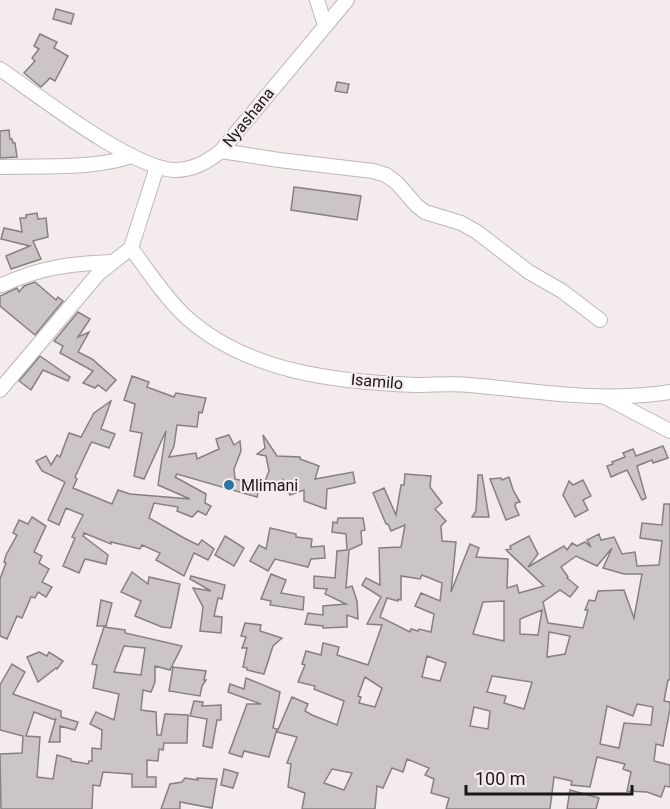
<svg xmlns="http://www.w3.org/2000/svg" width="670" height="809" font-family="Roboto,sans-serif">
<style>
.building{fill:#ccc5c5;stroke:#868080;stroke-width:1.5;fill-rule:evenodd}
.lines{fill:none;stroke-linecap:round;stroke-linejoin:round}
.minor-casing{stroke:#beb7b7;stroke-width:16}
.minor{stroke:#fff;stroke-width:14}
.poi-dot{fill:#2c73a7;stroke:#f4ecec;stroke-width:2}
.labels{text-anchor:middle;stroke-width:4.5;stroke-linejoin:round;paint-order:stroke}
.street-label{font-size:16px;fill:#1b1818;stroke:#f4ecec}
.poi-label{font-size:16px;fill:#1b1818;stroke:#f4ecec;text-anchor:start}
</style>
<rect width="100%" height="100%" fill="#f4ecec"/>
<g class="building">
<path d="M56,9L74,14L71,24L53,19Z"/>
<path d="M40,34L57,42L54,48L68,56L55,81L50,78L41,87L24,73L35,61L32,58L39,49L34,46Z"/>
<path d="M337,82L349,84L347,93L335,91Z"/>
<path d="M9,130L10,139H12L13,143H15L17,157L0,158V131Z"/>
<path d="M294,187L361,196L357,220L291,210Z"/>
<path d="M37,213L38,219L46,218L48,237L33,241L41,259L11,269L6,256L30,246L1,239L4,228L22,232L20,218H26V215Z"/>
<path d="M35,282L56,300L58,297L63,301L35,335L0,306V296L17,288L19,292L24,286Z"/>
<path d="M78,312L90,319L78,337L89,332L78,352L92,359L116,380L106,391L98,385L95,388L83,383L93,371L60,353L63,346L54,341Z"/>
<path d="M40,356L70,377L68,381L43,370L31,390L19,381Z"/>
<path d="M132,376L149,382L147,387L174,397L176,393L206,398L202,413L199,412L197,427L177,425L174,446L169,457L196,453L197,459L219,449L216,439L229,435L234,445L240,441L241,451L234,469L235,479L260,485L257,497L177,474L175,477L206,494L205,503L211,506L206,515L198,511L192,517L177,511L178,507L154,503L149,518L184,538L198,545L202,540L214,549L208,560L194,553L184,576L156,560L160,553L142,545L140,549L111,542V544L84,533L83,536L108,555L106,564L85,559L79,573L63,566L75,538L72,537L83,515L66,508L59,525L48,520L65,482L42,471L36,461L46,456L51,465L57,455L60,457L69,433L81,437L94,413L111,401L101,429L115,434L109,448L92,442L91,443L75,477L77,479L73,488L112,504L118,490L130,494L190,499L158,485L166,431L144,479L134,476L142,433L130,431L135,404L124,400Z"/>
<path d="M263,435L277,456L300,457V459L319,466L315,479L353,472L355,483L327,489L326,509L304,501V490L290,495L283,480L280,492L263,486L269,471L266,456L257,454L265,448Z"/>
<path d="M663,446L668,458L653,463L652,460L637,466L646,498L642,500L627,470L611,477L607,466L613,464L612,462L625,457L623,453L633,449L636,456Z"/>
<path d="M405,474L431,476L430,487L442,503L435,509L446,521L441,526L442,541L456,542L451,592L470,544L479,548L476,557L508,559L507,588L517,585L519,593L544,586L506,550L511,549L510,546L529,536L538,554L528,567L564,546L567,550L572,543L577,546L585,542L591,547L587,540L599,534L601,540L614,537L622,554L635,552L637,566L659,565L662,541L640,538L642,523L662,525L664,504H670V680H668L664,701L670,702V709L663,746L656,744L654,761L670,765V787L665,786L661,797L647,792L627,791L631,772L623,769L625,764L597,757L590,787L571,785L572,781L554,777L550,809H446L449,798L431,793L434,779L425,775L429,768L407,759L403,772L392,768L383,788L377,786L375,809H302L305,793L288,787L291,764L287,763L297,737L277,732L292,697L308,704L305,711L312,715L337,725L344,701L314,689L315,686L298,682L305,665L302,664L306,651L321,655L323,643L339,647L337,655L368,665L382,625L367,624L381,597L362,585L366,578L380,585L379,548L401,547L405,525L391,531L388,524H386L373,493L384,488L396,515L401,485H404ZM612,548L603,568L624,574H642L634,618L624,590L598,591L595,601L589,600L585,610H588L583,628L548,623L543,602L560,590L570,597L578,587L567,578L568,577L561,567L576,556L597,566ZM422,575L442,583L440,601L421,593L415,606L434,614L431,632L419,629L418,631L411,629L410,632L380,617L387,598L398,601V599L401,600V576L420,579ZM504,601V641L473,634L483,602ZM542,610L538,635L520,634V619ZM549,632L570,636L565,654L547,657ZM427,656L446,663L440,681L422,677ZM492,676L532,682L524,709L504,703L506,696L487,692ZM365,677L382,688L375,707L359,703L361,697L358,696ZM637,704L653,707L651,725L624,723L619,748L600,744L607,706L633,716ZM474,707L490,711L488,729L470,726ZM332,769L352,773L344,790L324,783Z"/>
<path d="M478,475H482L489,517H472L476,511Z"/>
<path d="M509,477L513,490L520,502L516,503L515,506L519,515L506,520L490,479L501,478L502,480Z"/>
<path d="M583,480L591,496L583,500L588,510L575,517L563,495L569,481L573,485Z"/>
<path d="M32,517L46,526L34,552L42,556L39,563L49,569L42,582L52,587L46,597L38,592L35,598L31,597L22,618L17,616L7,639L0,636V579L6,563L4,562L6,555L17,535L13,533L19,520L28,524Z"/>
<path d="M338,518H363L365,530L361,531L362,544L349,550L346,588L352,586L357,601L358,619L347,615V627L323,628V626L305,624L308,613L323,615V606L346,604L325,594L327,589L314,588V576L335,578L337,551L347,550L346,534L332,532L333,522L337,523Z"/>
<path d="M270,528L296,534V537L312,539L311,547L324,546L325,558L311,559L308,567L275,559L268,571L250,561L259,545L266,549Z"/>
<path d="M225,536L244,548L234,566L215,555Z"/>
<path d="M132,572L148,584L149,577L180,584L171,628L162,627L135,616L141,601L121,592Z"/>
<path d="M271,574L286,580L281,593L304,597L303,610L270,605L271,601L261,599Z"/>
<path d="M191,576L225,585L222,599L218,598L214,616L222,617L221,633L200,631L203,607L193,588L211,591L190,579Z"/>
<path d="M101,600L112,603L106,626H97Z"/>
<path d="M245,623L261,625L260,631L282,638L273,646L264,674L247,670V668L243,667L247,648H242L246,637L241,636Z"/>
<path d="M104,627L125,630V633L182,646L170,670L155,666V682L151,692L143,690L141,710L156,712L157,735H161L165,714L188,715L187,743H164L163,750L159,749L158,761L147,760V777H156V787H132V774L103,772L100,786L93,785L92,809H1L0,754L22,753L23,736L0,730V685L12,664L25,672L13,694L61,711V717L78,722L75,730L60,726V742H49L56,718L55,720L34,712L26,736L40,737L37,777L53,779L57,755L71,759V761L88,764L89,761H92V748L101,749L102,730L90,724L96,712L114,720L119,694L93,688L97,665L92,664ZM124,646L145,648L141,675L114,672Z"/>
<path d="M39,652L47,656L49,652L63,661L57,669L56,668L38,682L27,657Z"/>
<path d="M173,667L206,671L204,680H206L202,686L200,696L169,691Z"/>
<path d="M246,678L280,692L273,728L277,729L269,757L244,751L242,757L229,753L247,704H261L228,692L230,684L244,689Z"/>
<path d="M194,701L203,702L202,706L221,705V720H217L212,748L203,746L207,719L190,716Z"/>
<path d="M224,769L238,773L233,788L221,785Z"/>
<path d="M185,778L198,780L197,778L217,779L212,808L180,802V809H161L170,784L182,782Z"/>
<path d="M570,790L599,798L596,809H567Z"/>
</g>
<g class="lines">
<defs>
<g id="minor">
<path d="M317,0L325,25"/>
<path d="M0,69C38,95 132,169 175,170C193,170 207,162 221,151L347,0"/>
<path d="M221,151L279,160L373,171L386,175L397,183L417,206L425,212L461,223L477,232L529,272L562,291L600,320"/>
<path d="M0,167C44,165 91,170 132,156"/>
<path d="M131,248C148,271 164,296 185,316C246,372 336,382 416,385C434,385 452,383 470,385C536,391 604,403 670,392"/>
<path d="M2,285C42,267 68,264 111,262"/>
<path d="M0,390L98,274L131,248L157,167"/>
<path d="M605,397L670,431"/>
</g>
</defs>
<use href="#minor" class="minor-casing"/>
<use href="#minor" class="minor"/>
</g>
<circle class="poi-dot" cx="229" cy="485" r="6"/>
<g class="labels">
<g class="street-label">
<text transform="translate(248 117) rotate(-51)" y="6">Nyashana</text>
<text transform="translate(377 381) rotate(5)" y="6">Isamilo</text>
</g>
<g class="poi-label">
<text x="241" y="491">Mlimani</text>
</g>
</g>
<path d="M466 785v9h166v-9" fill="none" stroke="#1b1818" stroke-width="3"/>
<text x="475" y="785" font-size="18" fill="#1b1818" stroke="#f4ecec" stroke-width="4.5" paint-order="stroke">100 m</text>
</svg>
